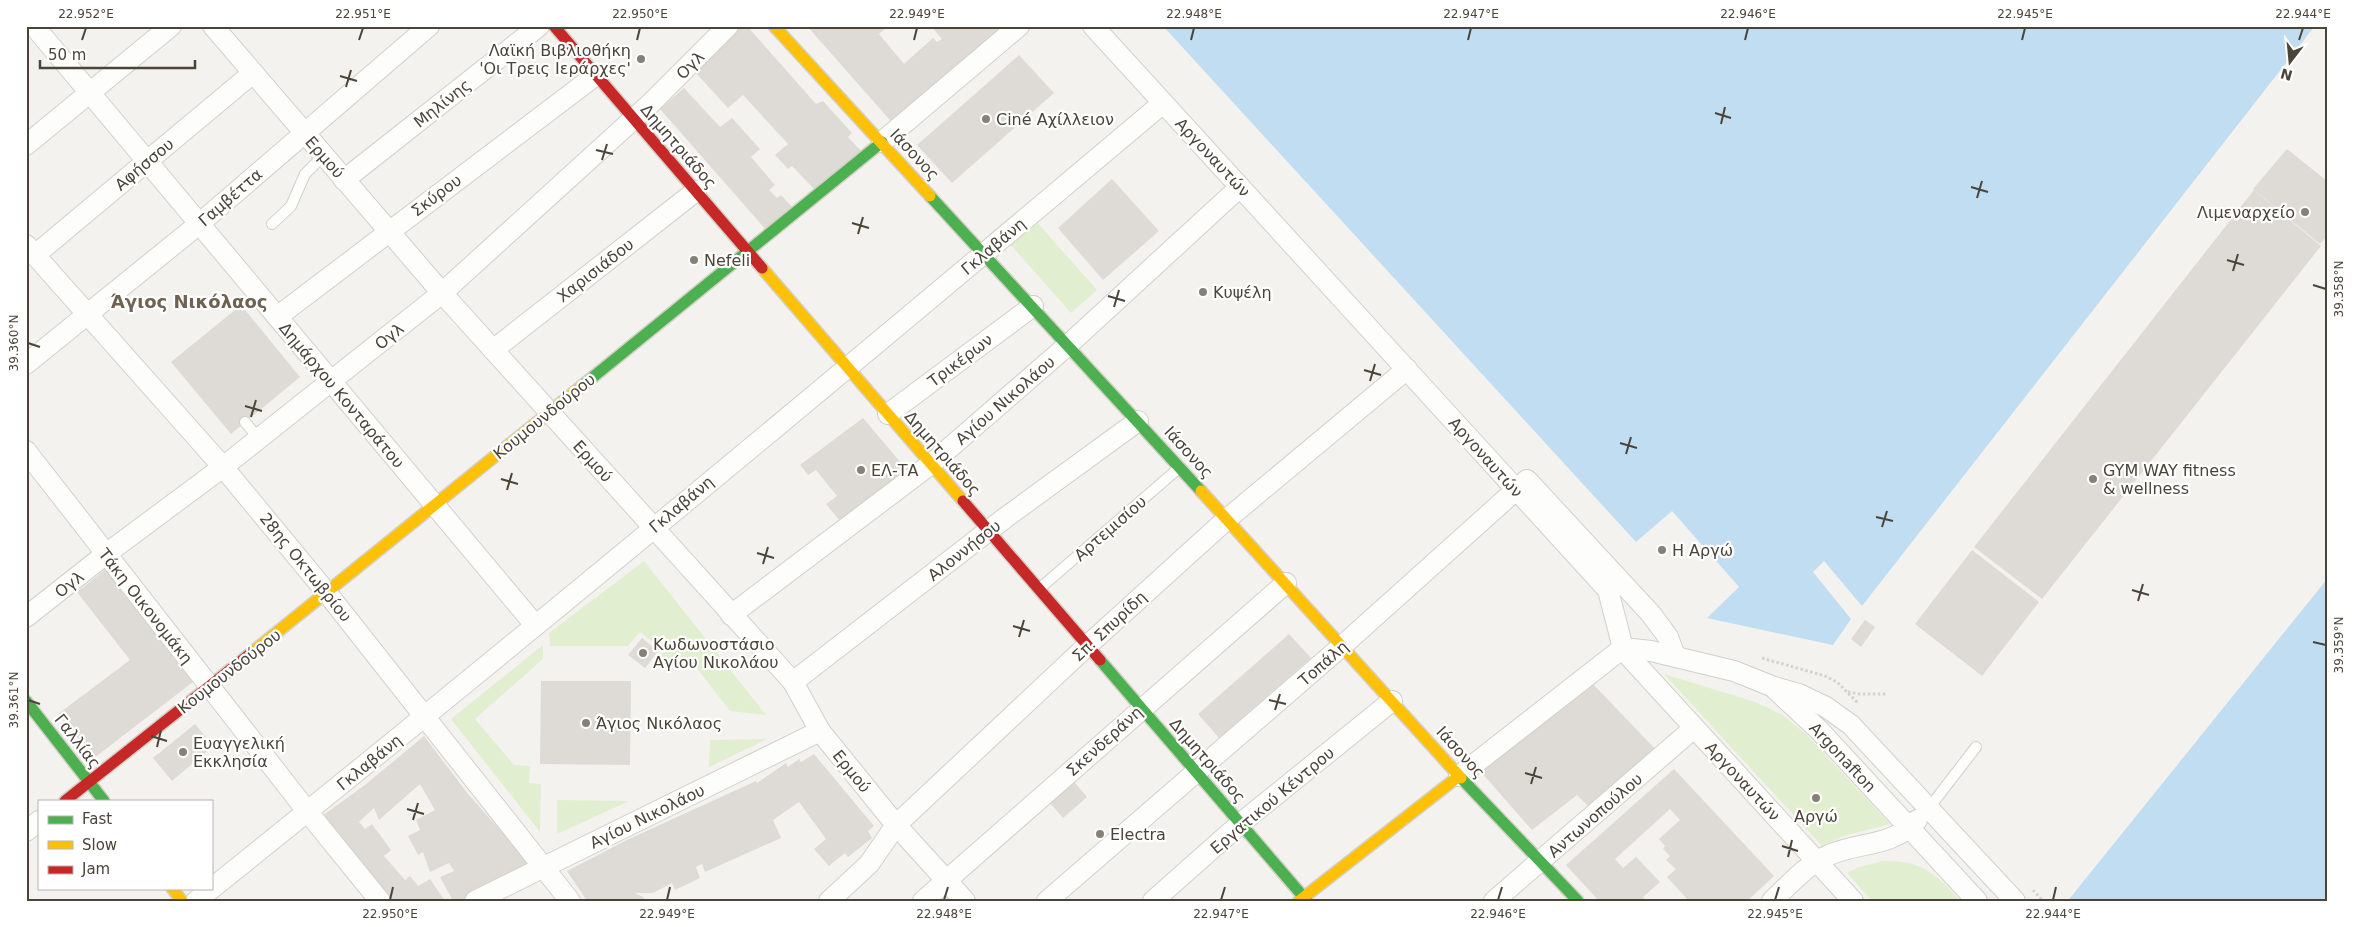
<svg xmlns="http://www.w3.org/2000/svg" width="2353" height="927" font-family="'DejaVu Sans',sans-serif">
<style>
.green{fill:#e1eecf}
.water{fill:#c0ddf1}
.pier{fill:#f4f2ee}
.building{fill:#dedbd6}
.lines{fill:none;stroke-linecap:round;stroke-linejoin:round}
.lane-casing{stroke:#d2d0cb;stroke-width:12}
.street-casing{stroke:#d2d0cb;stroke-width:22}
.fast-casing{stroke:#d3cfc5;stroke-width:14}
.slow-casing{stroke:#d3cfc5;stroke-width:14}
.jam-casing{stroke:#d3cfc5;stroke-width:14}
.path{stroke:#d3d2cc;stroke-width:3;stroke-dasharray:2.5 2.5;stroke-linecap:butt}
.lane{stroke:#fdfdfc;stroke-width:10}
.street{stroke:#fdfdfc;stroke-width:20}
.fast{stroke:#4caf50;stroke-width:11}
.slow{stroke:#ffc107;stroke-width:11}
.jam{stroke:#c62828;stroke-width:11}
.ticks{fill:none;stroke:#4b4439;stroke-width:2}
.poi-dot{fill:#868178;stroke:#fff;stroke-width:2}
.labels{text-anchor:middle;stroke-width:4.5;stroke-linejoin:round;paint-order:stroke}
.poi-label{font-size:16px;fill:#4b4439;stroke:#fff;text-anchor:start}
.street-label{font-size:16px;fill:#4b4439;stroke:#fff}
.neighbourhood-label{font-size:18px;font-weight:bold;fill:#6e6250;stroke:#fff}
.neatline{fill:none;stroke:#4b4439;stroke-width:2}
.ticks-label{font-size:12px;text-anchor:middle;fill:#4b4439}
</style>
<rect width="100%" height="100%" fill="#f4f2ee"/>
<g class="green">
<path d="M1035,220L1097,290L1071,313L1009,243Z"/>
<path d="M644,561L766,715L730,711L693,663L657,661L664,651L640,632L628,646H550L549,633Z"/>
<path d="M543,645V659L475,719L514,765L530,766L529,783L541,784L540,832L451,719Z"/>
<path d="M1664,674L1755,702L1781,714L1806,734L1890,824L1843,836L1822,846Z"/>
<path d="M767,739L709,767L710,740Z"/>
<path d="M557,800L629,801L557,834Z"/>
<path d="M1883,861C1922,860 1936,874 1960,901H1872L1847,873L1859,867Z"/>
</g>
<g class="water">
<path d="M1163,26H2315L1833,645L1707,618L1739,587L1672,511L1636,542Z"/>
<path d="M2327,579V901H2071L2069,899Z"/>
</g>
<g class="pier">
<path d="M2315,26H2318L1835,647L1833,645L1851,619L1813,572L1824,561L1862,606Z"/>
<path d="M2327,576V579L2069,899L2067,897Z"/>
</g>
<g class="building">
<path d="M742,26H747L816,104L823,101L852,133L848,137L862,152L815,190L792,166L788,169L775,155L788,144L743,95L728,108L695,72Z"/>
<path d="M807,26H888L879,34L904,64L933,38L937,42L942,39L931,26H1010L896,127Z"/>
<path d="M1019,55L1054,93L952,183L917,145Z"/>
<path d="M684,88L720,127L732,118L760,149L751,157L775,185L769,190L777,198L781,195L794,209L767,231L660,109Z"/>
<path d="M2287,149L2327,181V236L2320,244L2253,189Z"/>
<path d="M1112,179L1159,231L1103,280L1058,228Z"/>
<path d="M2254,190L2321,246L2042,599L1974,547Z"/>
<path d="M241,305L300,377L231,434L171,362Z"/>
<path d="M863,418L907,470L841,522L826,504L837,496L816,470L808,475L800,465Z"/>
<path d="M1972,550L2039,602L1982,676L1915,624Z"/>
<path d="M106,569L193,682L94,758L58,714L130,660L77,592Z"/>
<path d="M1865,620L1875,627L1861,647L1851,639Z"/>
<path d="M1289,634L1311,658L1219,738L1198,714Z"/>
<path d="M642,638L658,651L645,668L628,655Z"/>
<path d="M541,681H631L630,765L540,764Z"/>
<path d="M1593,684L1658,752L1590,808L1577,795L1532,830L1481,772Z"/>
<path d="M195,724L213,746L172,781L153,758Z"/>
<path d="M424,736L468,794L534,868L468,901H453L440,877L454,871L449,863L430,872L423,852L418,855L408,836L420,830L416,820L435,810L420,784L379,820L374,808L359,822L365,829L372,824L391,850L384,856L405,880L410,876L418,886L430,879L445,901H390L322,816L365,785Z"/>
<path d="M814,754L874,826L868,831L872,838L848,857L845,853L829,866L814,849L826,839L799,802L773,820L781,838L705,872L702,864L696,867L700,878L675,890L672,883L653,893H635L643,897L646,901H587L567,871L629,839L756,781L757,783L786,763L788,767L799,759L801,762Z"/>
<path d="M1674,769L1774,876L1747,901H1689L1667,877L1676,869L1666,860L1670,856L1663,849L1665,846L1659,839L1680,820L1670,809L1615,859L1623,868L1636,857L1660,882L1643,897L1646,901H1599L1566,865Z"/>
<path d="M1068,775L1087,797L1063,818L1044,796Z"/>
</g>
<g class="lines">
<defs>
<g id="lane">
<path d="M272,224L291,206L305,174L324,155"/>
<path d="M245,422L259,439"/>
<path d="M1039,589L1179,468"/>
<path d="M1929,808L1976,747"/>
</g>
<g id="street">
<path d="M34,26L535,625"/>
<path d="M213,26L442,293L793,682L820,731L896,825L965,901"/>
<path d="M1093,26L1608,590L1623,648L1627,654L1853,901"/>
<path d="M882,142L1019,26"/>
<path d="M26,145L171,26"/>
<path d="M344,180L539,26"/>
<path d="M26,245L223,467L327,593L570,901"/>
<path d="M35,255L253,73"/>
<path d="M277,317L596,75"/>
<path d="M493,350L696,191"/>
<path d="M26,364L199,224L429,26"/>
<path d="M888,414L1033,306"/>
<path d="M26,451L307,811L380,901"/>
<path d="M731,615L931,464L1068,345L1240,187"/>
<path d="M26,617L106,554L223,467L442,293L650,104L728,26"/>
<path d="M793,682L1005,518L1138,421"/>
<path d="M1775,689L1819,730L1977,901"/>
<path d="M1459,776L1623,648L1651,651L1734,671L1774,687L1799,694L1826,707L1851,725L2015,901"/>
<path d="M26,831L39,821"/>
<path d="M196,901C522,640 844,372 1163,103"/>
<path d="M475,901L820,731"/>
<path d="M829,901L869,864L896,825L1088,645L1227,519L1407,369"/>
<path d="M923,901L1286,583"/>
<path d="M1047,901L1342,646L1527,480L1651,614L1668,637L1675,656"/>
<path d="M1153,901L1241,823L1392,701"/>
<path d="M1494,901L1694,728"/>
<path d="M1772,901C1789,885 1807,864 1829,855C1861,841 1891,848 1917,820"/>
</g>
<g id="fast">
<path d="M930,196L1201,491"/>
<path d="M582,386L882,142"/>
<path d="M1100,660L1307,901"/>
<path d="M26,701L104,801"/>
<path d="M1461,778L1578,901"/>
</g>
<g id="slow">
<path d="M774,26L930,196"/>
<path d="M762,268L963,501"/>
<path d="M1201,491L1461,778"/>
<path d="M250,654L582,386"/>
<path d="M172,888L182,901"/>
<path d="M1299,901L1459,776"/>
</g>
<g id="jam">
<path d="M554,26L762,268"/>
<path d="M963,501L1100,660"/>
<path d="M65,801L250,654"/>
</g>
</defs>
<use href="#lane" class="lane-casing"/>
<use href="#street" class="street-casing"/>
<use href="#fast" class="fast-casing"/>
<use href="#slow" class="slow-casing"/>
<use href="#jam" class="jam-casing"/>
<g class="path">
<path d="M1762,658L1825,676L1837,682L1858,703"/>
<path d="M1848,692L1859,694H1887"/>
<path d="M2033,890L2043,901"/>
</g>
<use href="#lane" class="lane"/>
<use href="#street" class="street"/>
<use href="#fast" class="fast"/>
<use href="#slow" class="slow"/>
<use href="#jam" class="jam"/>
</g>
<path class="ticks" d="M82,40L86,28M359,40L363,28M637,40L640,28M914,40L917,28M1191,40L1194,28M1468,40L1471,28M1745,40L1748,28M2022,40L2025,28M2299,40L2303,28M340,76L357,81M346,87L351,70M1715,113L1731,118M1721,124L1725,107M596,150L613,154M602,160L607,144M1971,187L1988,192M1977,198L1982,181M852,223L869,228M858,234L863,217M2227,260L2244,265M2233,271L2238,254M2313,285L2326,289M1108,296L1125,301M1114,307L1119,290M28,343L40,347M1364,370L1381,375M1370,381L1375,364M245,406L262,411M251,417L256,400M1620,443L1637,448M1626,454L1631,437M501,479L518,484M507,490L512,473M1876,517L1893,521M1882,527L1887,511M757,553L774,558M763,564L768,547M2132,590L2149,595M2138,601L2143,584M1013,626L1030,631M1019,637L1024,620M2313,642L2326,645M28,700L40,704M1269,700L1286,704M1275,710L1280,694M151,736L167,741M157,747L161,730M1525,773L1542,778M1531,784L1536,767M407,809L424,814M413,820L418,803M1782,846L1798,851M1788,857L1792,840M390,900L393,887M667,900L670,887M944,900L948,887M1221,900L1225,887M1498,900L1502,887M1775,900L1779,887M2053,900L2056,887"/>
<g class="poi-dot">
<circle cx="641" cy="59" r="5"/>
<circle cx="986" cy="119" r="5"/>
<circle cx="2305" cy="212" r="5"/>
<circle cx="694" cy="260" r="5"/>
<circle cx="1203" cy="292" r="5"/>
<circle cx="861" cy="470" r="5"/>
<circle cx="2093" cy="479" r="5"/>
<circle cx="1662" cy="550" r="5"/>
<circle cx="643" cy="653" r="5"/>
<circle cx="586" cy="723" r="5"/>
<circle cx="183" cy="752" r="5"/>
<circle cx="1816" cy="798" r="5"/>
<circle cx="1100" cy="834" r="5"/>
</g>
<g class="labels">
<g class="poi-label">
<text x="631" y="56" text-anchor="end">Λαϊκή Βιβλιοθήκη<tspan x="631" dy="18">'Οι Τρεις Ιεράρχες'</tspan></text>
<text x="996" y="125">Ciné Αχίλλειον</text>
<text x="2295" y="218" text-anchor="end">Λιμεναρχείο</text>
<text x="704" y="266">Nefeli</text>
<text x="1213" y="298">Κυψέλη</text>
<text x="871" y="476">ΕΛ-ΤΑ</text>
<text x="2103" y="476">GYM WAY fitness<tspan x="2103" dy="18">&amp; wellness</tspan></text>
<text x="1672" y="556">Η Αργώ</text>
<text x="653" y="650">Κωδωνοστάσιο<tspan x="653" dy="18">Αγίου Νικολάου</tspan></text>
<text x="596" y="729">Άγιος Νικόλαος</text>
<text x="193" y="749">Ευαγγελική<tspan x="193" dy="18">Εκκλησία</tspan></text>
<text x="1816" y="822" text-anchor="middle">Αργώ</text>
<text x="1110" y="840">Electra</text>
</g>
<g class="street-label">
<text transform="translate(690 65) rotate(-45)" y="6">Ογλ</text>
<text transform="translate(442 103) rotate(-38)" y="6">Μηλίνης</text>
<text transform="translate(679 146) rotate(49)" y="6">Δημητριάδος</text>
<text transform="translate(915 154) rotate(47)" y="6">Ιάσονος</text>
<text transform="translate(325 157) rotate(49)" y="6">Ερμού</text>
<text transform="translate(1213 157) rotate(47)" y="6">Αργοναυτών</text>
<text transform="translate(144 164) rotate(-40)" y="6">Αφήσσου</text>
<text transform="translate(436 195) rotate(-37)" y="6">Σκύρου</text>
<text transform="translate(230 197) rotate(-41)" y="6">Γαμβέττα</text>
<text transform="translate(993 246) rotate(-40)" y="6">Γκλαβάνη</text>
<text transform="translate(595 270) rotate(-38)" y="6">Χαρισιάδου</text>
<text transform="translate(389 336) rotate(-39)" y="6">Ογλ</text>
<text transform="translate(960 360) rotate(-37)" y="6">Τρικέρων</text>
<text transform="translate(342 395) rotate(50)" y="6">Δημάρχου Κονταράτου</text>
<text transform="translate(1005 400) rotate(-41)" y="6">Αγίου Νικολάου</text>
<text transform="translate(544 416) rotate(-39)" y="6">Κουμουνδούρου</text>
<text transform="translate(1189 452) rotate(48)" y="6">Ιάσονος</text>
<text transform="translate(943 453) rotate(49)" y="6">Δημητριάδος</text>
<text transform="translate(1486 457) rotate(48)" y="6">Αργοναυτών</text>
<text transform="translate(593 461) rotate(48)" y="6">Ερμού</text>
<text transform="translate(681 504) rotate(-40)" y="6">Γκλαβάνη</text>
<text transform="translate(1110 528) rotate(-41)" y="6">Αρτεμισίου</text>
<text transform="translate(964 550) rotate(-38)" y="6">Αλοννήσου</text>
<text transform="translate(306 567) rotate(51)" y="6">28ης Οκτωβρίου</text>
<text transform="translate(69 584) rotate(-38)" y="6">Ογλ</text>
<text transform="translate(146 606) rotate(52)" y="6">Τάκη Οικονομάκη</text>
<text transform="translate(1109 626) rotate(-43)" y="6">Σπ. Σπυρίδη</text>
<text transform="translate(1323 663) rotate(-41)" y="6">Τοπάλη</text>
<text transform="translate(229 671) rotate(-38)" y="6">Κουμουνδούρου</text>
<text transform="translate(78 741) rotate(52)" y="6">Γαλλίας</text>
<text transform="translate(1104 741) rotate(-42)" y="6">Σκενδεράνη</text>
<text transform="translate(1461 752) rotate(48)" y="6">Ιάσονος</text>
<text transform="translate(1843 757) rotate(47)" y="6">Argonafton</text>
<text transform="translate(1208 760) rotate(49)" y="6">Δημητριάδος</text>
<text transform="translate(369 762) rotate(-39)" y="6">Γκλαβάνη</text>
<text transform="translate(852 771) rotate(51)" y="6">Ερμού</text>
<text transform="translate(1743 781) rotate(47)" y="6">Αργοναυτών</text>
<text transform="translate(1272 800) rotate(-40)" y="6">Εργατικού Κέντρου</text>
<text transform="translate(1595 815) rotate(-41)" y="6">Αντωνοπούλου</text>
<text transform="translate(647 816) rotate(-26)" y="6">Αγίου Νικολάου</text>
</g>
<g class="neighbourhood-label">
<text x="189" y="308">Άγιος Νικόλαος</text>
</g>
</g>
<rect width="2353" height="927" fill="none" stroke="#ffffff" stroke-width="55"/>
<rect x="38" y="800" width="175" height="90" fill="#ffffff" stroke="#b7b4b0"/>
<rect x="48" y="816" width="25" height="8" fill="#4caf50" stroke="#b7b4b0"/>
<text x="82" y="824" font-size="15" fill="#4b4439">Fast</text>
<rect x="48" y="841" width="25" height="8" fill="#ffc107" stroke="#b7b4b0"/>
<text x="82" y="850" font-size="15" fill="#4b4439">Slow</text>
<rect x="48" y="866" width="25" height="8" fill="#c62828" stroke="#b7b4b0"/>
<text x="82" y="874" font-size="15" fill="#4b4439">Jam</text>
<g transform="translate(2290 62) rotate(196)" stroke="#ffffff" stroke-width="4" paint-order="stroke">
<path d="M0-4L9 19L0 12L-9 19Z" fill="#4b4439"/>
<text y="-8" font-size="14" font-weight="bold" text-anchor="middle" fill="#4b4439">N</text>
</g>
<path d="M40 60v8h155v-8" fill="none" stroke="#4b4439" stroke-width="2.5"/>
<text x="48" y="60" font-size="15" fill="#4b4439" stroke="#ffffff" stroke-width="4" paint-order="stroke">50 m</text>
<rect x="28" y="28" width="2298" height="872" class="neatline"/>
<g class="ticks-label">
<text x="86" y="18">22.952°E</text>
<text x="363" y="18">22.951°E</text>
<text x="640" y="18">22.950°E</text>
<text x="917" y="18">22.949°E</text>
<text x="1194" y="18">22.948°E</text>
<text x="1471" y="18">22.947°E</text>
<text x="1748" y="18">22.946°E</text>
<text x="2025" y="18">22.945°E</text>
<text x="2303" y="18">22.944°E</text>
<text transform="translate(2339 289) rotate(-90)" y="4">39.358°N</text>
<text transform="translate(14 343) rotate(-90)" y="4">39.360°N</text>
<text transform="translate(2339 645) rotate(-90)" y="4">39.359°N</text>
<text transform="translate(14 700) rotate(-90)" y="4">39.361°N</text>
<text x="390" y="918">22.950°E</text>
<text x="667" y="918">22.949°E</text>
<text x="944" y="918">22.948°E</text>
<text x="1221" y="918">22.947°E</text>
<text x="1498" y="918">22.946°E</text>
<text x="1775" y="918">22.945°E</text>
<text x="2053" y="918">22.944°E</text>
</g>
</svg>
